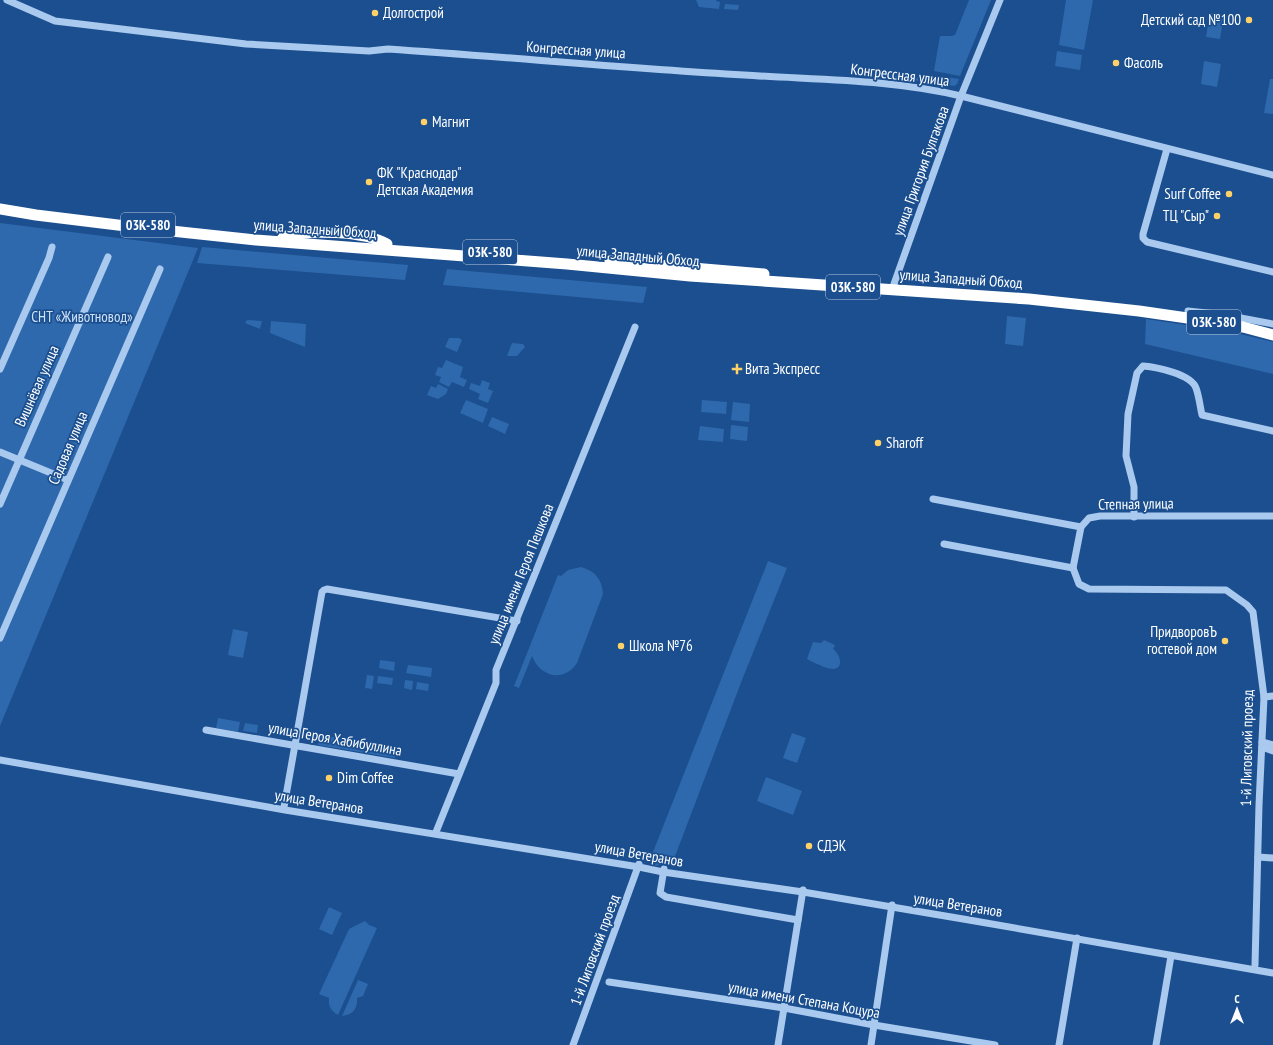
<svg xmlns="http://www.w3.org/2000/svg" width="1273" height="1045" font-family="'PT Sans Narrow',sans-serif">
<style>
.green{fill:#2e69ad}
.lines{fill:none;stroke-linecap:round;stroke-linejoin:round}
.minor{stroke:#a9c9ee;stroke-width:7}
.highway{stroke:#fff;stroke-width:11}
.poi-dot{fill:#ffd166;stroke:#1b4f8f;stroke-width:1.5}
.labels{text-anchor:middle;stroke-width:3.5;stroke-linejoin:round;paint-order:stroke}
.shield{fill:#1b4f8f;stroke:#bbcadd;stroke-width:1}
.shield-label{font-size:14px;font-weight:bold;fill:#fff}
.poi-label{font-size:15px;fill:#fff;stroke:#1b4f8f;text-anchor:start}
.street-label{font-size:15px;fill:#fff;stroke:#1b4f8f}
.park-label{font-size:15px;fill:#cfe3fa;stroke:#1b4f8f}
</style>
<rect width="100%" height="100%" fill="#1b4f8f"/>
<g class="green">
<path d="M696,0H716V1L720,2L719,9L699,7Z"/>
<path d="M969,0H991L960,76L934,71L940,36H952L955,35Z"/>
<path d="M1066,0H1093L1084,50L1059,45Z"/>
<path d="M725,4L739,5L738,10L724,9Z"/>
<path d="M1210,13L1224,15L1220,39L1206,37Z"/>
<path d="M1057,51L1082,55L1080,70L1055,66Z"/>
<path d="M1204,61L1221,64L1217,87L1201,84Z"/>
<path d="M886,74L930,80L939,76L959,79L957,84L954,86L885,76Z"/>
<path d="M1270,79H1273V114L1264,113Z"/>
<path d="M0,223L198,248L0,726Z"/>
<path d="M202,247L408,265L405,280L197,263Z"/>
<path d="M447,269L647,287L643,303L443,285Z"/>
<path d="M1007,316L1026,318L1023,346L1005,344Z"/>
<path d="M1146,319L1232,332L1273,342V374L1145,344Z"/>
<path d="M247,320L262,321L260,329L245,323Z"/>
<path d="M271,321L306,324L305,347L270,333Z"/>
<path d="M449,338H459L462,340L457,352L445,347Z"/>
<path d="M512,343L523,344L525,347L517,356H507Z"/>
<path d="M446,360L463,367L460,377L467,380L464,387L452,382L449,387L439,382L441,377L435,375L438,367L442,368Z"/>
<path d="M482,380L490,383L488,389L493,391L488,403L478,399L480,394L469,389L471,383L480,386Z"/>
<path d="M438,384L448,389L446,394L438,399L427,395L431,386L436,388Z"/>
<path d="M466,400L488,409L483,423L460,413Z"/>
<path d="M702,400L727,402L726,414L701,412Z"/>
<path d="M733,402L750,404L749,422L731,420Z"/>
<path d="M492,417L509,424L505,434L488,426Z"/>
<path d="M731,425L748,427L747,441L730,439Z"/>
<path d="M700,426L724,429L723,442L698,440Z"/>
<path d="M768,561L787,568L742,680L674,859L656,866L651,857Z"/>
<path d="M581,567C595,571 602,579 603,594L577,663C564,683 540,677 532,656L519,688L514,686L558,575L561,576L568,570Z"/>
<path d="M233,629L248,632L243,658L228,655Z"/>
<path d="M824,640L835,645L833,649C839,653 845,667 834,669C829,670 812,662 807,659L813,642L821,643Z"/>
<path d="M380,660L395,662L394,671L379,668Z"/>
<path d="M408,665L432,668L431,677L406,673Z"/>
<path d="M367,675L374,676L372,689L365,688Z"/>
<path d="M378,676L393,678L392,685L377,683Z"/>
<path d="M405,680L413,681L412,690L404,688Z"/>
<path d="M417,682L429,684L428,691L416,689Z"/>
<path d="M218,718L240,722L238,732L216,728Z"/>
<path d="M245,723L258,725L257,733L243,731Z"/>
<path d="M792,733L806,738L797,763L783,758Z"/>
<path d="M320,735L397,748L395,758L318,745Z"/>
<path d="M766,777L802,791L793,815L757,801Z"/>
<path d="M329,907L342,913L332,935L319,929Z"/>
<path d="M365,921L369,925L377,928L338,1015C331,1011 328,1006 329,998L319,994L349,929Z"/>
<path d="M358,980L368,984L363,996L357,998C358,1008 353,1015 342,1016Z"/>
</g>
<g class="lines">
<g class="minor">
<path d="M7,0L55,21L246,44L369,51L388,49C507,57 625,68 744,75C817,80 890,79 961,96L1273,175"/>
<path d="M1167,149L1143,234V238L1147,242L1273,272"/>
<path d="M894,284L961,96L1000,0"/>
<path d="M1188,311L1225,315L1273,324"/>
<path d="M0,369L49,258L52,247"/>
<path d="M0,452L68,480"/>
<path d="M933,499L1081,527L1089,518L1100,516H1273"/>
<path d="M0,504L108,257"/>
<path d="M1134,517V487L1126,456L1128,414L1137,373L1143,366C1156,367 1191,374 1196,388C1199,396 1200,406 1202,415L1273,431"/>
<path d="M1081,527L1073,568L1079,584L1089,589L1226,590L1247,605L1253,612L1264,697L1259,805L1255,965"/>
<path d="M944,544L1073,568"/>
<path d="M0,638L160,269"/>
<path d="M1264,697L1273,696"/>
<path d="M206,730L459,774"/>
<path d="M1262,742L1273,745"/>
<path d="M1262,747L1273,751"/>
<path d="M0,760L285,810L639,867L663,872L803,892L969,920L1273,973"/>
<path d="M284,807L322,592L324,590L327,589L517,621"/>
<path d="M436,832L496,683V670C543,556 588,441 635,327"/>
<path d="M1258,857L1273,858"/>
<path d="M664,869L660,893L666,897L798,920"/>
<path d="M609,982L784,1008L874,1025L995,1045"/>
<path d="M573,1045L639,864"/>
<path d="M778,1045L803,890"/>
<path d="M871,1045L892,905"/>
<path d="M1059,1045L1077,938"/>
<path d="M1156,1045L1171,956"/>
</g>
<g class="highway">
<path d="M0,209L36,215L134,227L256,240L567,264L690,276L1029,299L1139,311L1215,322L1243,327L1273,335"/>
<path d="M283,237C308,229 364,231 387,244"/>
<path d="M610,261L764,274"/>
</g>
</g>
<g class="poi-dot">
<circle cx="375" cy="13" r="4"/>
<circle cx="1249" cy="20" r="4"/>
<circle cx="1116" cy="63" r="4"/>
<circle cx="424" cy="122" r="4"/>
<circle cx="369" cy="182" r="4"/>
<circle cx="1229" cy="194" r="4"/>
<circle cx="1217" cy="216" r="4"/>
<path d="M735 363h4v4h4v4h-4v4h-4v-4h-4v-4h4z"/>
<circle cx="878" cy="443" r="4"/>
<circle cx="1225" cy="641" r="4"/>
<circle cx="621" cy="646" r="4"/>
<circle cx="329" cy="778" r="4"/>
<circle cx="809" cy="846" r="4"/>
</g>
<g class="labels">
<g class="shield">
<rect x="121" y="213" width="54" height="24" rx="3"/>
<rect x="463" y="240" width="54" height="24" rx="3"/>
<rect x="826" y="275" width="54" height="24" rx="3"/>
<rect x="1187" y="310" width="54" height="24" rx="3"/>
</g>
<g class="shield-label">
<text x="148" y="230">03К-580</text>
<text x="490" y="257">03К-580</text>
<text x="853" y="292">03К-580</text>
<text x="1214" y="327">03К-580</text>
</g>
<g class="poi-label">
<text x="383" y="18">Долгострой</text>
<text x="1241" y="25" text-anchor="end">Детский сад №100</text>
<text x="1124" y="68">Фасоль</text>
<text x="432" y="127">Магнит</text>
<text x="377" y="178">ФК "Краснодар"<tspan x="377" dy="17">Детская Академия</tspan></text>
<text x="1221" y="199" text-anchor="end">Surf Coffee</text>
<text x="1209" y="221" text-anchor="end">ТЦ "Сыр"</text>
<text x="745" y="374">Вита Экспресс</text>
<text x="886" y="448">Sharoff</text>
<text x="1217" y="637" text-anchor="end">ПридворовЪ<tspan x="1217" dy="17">гостевой дом</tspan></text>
<text x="629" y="651">Школа №76</text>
<text x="337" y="783">Dim Coffee</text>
<text x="817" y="851">СДЭК</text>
</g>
<g class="street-label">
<text transform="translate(576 50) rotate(4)" y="5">Конгрессная улица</text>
<text transform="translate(900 75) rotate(7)" y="5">Конгрессная улица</text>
<text transform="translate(921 171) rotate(-70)" y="5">улица Григория Булгакова</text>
<text transform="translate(315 229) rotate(4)" y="5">улица Западный Обход</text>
<text transform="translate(638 256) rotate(5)" y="5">улица Западный Обход</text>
<text transform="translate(961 279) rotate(4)" y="5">улица Западный Обход</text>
<text transform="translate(37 386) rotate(-66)" y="5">Вишнёвая улица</text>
<text transform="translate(68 448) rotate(-67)" y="5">Садовая улица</text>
<text transform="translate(1136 504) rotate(-1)" y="5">Степная улица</text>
<text transform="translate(521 574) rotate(-68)" y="5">улица имени Героя Пешкова</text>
<text transform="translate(335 739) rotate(10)" y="5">улица Героя Хабибуллина</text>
<text transform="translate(1247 748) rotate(-89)" y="5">1-й Лиговский проезд</text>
<text transform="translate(319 802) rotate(9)" y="5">улица Ветеранов</text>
<text transform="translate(639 854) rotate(10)" y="5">улица Ветеранов</text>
<text transform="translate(958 905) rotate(9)" y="5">улица Ветеранов</text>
<text transform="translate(595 950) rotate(-70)" y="5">1-й Лиговский проезд</text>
<text transform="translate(804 1000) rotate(10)" y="5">улица имени Степана Коцура</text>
</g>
<g class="park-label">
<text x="82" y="322">СНТ «Животновод»</text>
</g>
</g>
<g transform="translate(1237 1009)" stroke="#1b4f8f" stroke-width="3" paint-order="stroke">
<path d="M0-3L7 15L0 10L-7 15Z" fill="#ffffff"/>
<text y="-6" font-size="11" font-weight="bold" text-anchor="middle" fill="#ffffff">С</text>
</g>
</svg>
